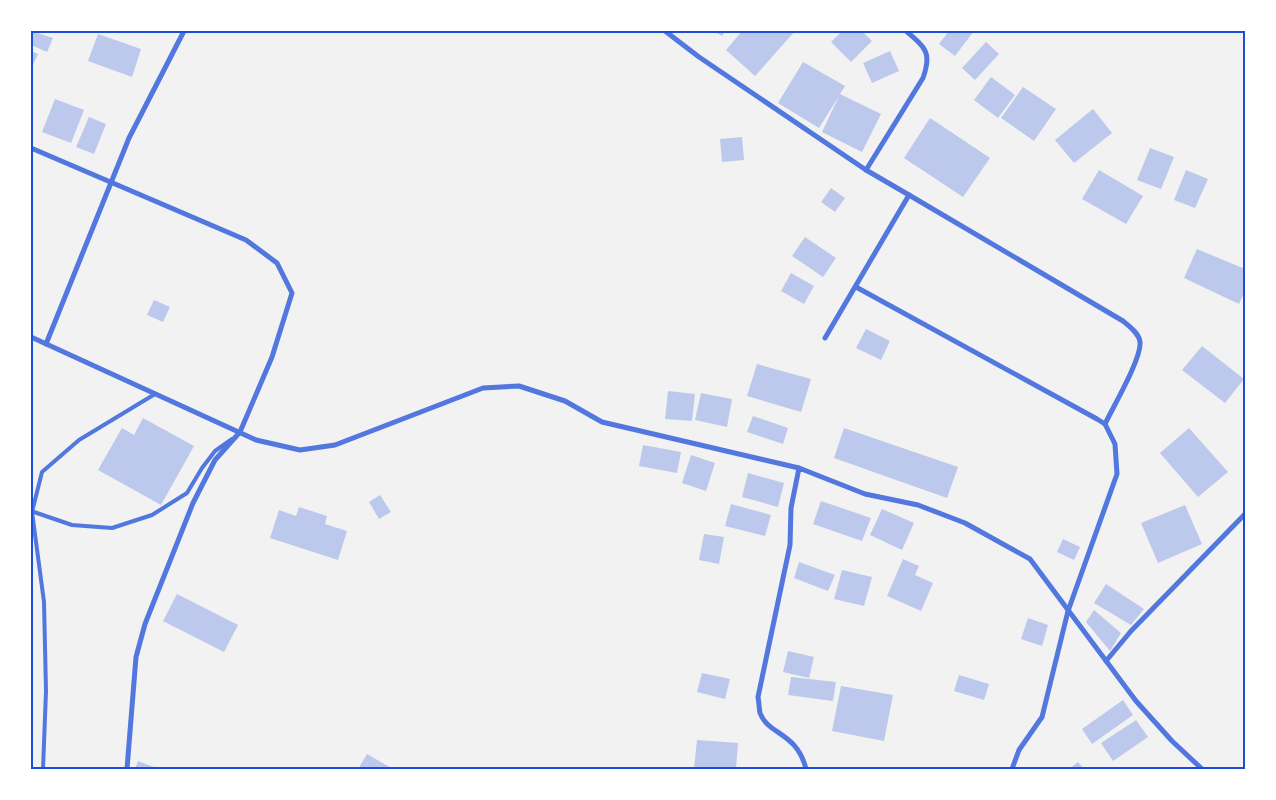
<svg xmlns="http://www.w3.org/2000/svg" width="1276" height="800" font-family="Literata,serif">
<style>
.building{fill:#bdc9ec}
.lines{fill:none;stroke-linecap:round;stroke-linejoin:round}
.service{stroke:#5277de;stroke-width:4}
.minor{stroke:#5277de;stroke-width:5}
.neatline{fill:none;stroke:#1d4ed8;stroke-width:2}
</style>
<rect width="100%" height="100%" fill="#f2f2f2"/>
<g class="building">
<path d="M31,31L53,38L47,52L31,45Z"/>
<path d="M714,31H725L722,36Z"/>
<path d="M742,31H795L755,76L726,50Z"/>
<path d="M842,31H862L872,41L851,62L831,42Z"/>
<path d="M949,31H974L955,56L939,44Z"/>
<path d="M98,34L141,49L132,77L88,61Z"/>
<path d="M986,42L999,54L975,80L962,68Z"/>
<path d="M31,51L38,54L31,69Z"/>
<path d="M890,51L899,71L872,83L863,63Z"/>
<path d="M803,62L845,86L840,94L881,114L862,152L822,132L839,96L819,128L778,103Z"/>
<path d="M991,77L1015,95L998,118L974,100Z"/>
<path d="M1023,87L1056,109L1034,141L1001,118Z"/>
<path d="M55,99L84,110L71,143L42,132Z"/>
<path d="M1093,109L1112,133L1074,163L1055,140Z"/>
<path d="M89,117L106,124L94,154L76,147Z"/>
<path d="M930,118L990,158L963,197L904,158Z"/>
<path d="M742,137L744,160L722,162L720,139Z"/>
<path d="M1150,148L1174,157L1161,189L1137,180Z"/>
<path d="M1099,170L1143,196L1126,224L1082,199Z"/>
<path d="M1186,170L1208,179L1195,208L1174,200Z"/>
<path d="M831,188L845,198L835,212L821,202Z"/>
<path d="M805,237L836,258L823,277L792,256Z"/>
<path d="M1197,249L1245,269V291L1239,304L1184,278Z"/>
<path d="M791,273L814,286L804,304L781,291Z"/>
<path d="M154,300L170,307L163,322L147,315Z"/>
<path d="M866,329L890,341L881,360L856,348Z"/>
<path d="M1202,346L1244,379L1225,403L1182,370Z"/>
<path d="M757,364L811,379L801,412L747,396Z"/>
<path d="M668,391L695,394L692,421L665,419Z"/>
<path d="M701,393L732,399L727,427L695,420Z"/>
<path d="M753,416L788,428L783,444L747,432Z"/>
<path d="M143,418L194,446L161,505L98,470L122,428L134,435Z"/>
<path d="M844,428L958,467L947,498L834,458Z"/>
<path d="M1189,428L1228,472L1198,497L1160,453Z"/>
<path d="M643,445L681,452L677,473L639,466Z"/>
<path d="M691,455L715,463L706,491L682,483Z"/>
<path d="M748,473L784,483L778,507L742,497Z"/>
<path d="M380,495L391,512L379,519L369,502Z"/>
<path d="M821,501L871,518L862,541L813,524Z"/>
<path d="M731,504L771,515L765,536L725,526Z"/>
<path d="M1185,505L1202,544L1158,563L1141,523Z"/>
<path d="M299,507L327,516L325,524L347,531L338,560L270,538L279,510L296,516Z"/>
<path d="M882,509L914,523L902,550L870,535Z"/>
<path d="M704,534L724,537L719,564L699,560Z"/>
<path d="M1063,539L1080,547L1074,560L1057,552Z"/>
<path d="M903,559L919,566L915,575L933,583L921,611L887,596Z"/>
<path d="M799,562L835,575L828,591L794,578Z"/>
<path d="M842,570L872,577L864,606L834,599Z"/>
<path d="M1106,584L1144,609L1131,625L1094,603Z"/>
<path d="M177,594L238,625L224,652L163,621Z"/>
<path d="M1094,610L1121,633L1110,651L1086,622Z"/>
<path d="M1028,618L1048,625L1042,646L1021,639Z"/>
<path d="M788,651L814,657L809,678L783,672Z"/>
<path d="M702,673L730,679L725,699L697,692Z"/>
<path d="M959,675L989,684L984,700L954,691Z"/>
<path d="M791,677L836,682L833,701L788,695Z"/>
<path d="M841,686L893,695L884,741L832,731Z"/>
<path d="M1123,700L1133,715L1092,744L1082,729Z"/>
<path d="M1136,720L1148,737L1113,761L1101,743Z"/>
<path d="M697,740L738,743L736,769H694Z"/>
<path d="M367,754L393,769H358Z"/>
<path d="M138,761L159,769H135Z"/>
<path d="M1078,762L1084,769H1069Z"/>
</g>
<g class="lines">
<g class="service">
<path d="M31,511L72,525L112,528L152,515L187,493L202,468L215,451L232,439"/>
<path d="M43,769L46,691L44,602L32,512L42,472L79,440L155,394"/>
</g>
<g class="minor">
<path d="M665,31L699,57L866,170"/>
<path d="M31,148L246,240L277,263L292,293L272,357L240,432L215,460L193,503L145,624L136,657L127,769"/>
<path d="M909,195L1123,321C1129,326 1139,333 1140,342C1142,358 1113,407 1105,424"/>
<path d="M856,287L1097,419L1105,424L1115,444L1117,474L1068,611L1042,717L1019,750L1012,769"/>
<path d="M31,337L256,440L300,450L335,445L483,388L519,386L565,401L602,422L799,468"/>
<path d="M825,338L909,195L866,170L923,78C932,53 926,48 906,31"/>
<path d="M46,344L129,138L184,31"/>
<path d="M1106,661L1131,631L1245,514"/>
<path d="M806,769C797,732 768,735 760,713C759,708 759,702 758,697L790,545L791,508L799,468L865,494L918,505L965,523L1030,559L1136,701L1172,741L1202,769"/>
</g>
</g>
<rect width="1276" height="800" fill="none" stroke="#ffffff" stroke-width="65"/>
<rect x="32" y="32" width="1212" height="736" class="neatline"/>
</svg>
